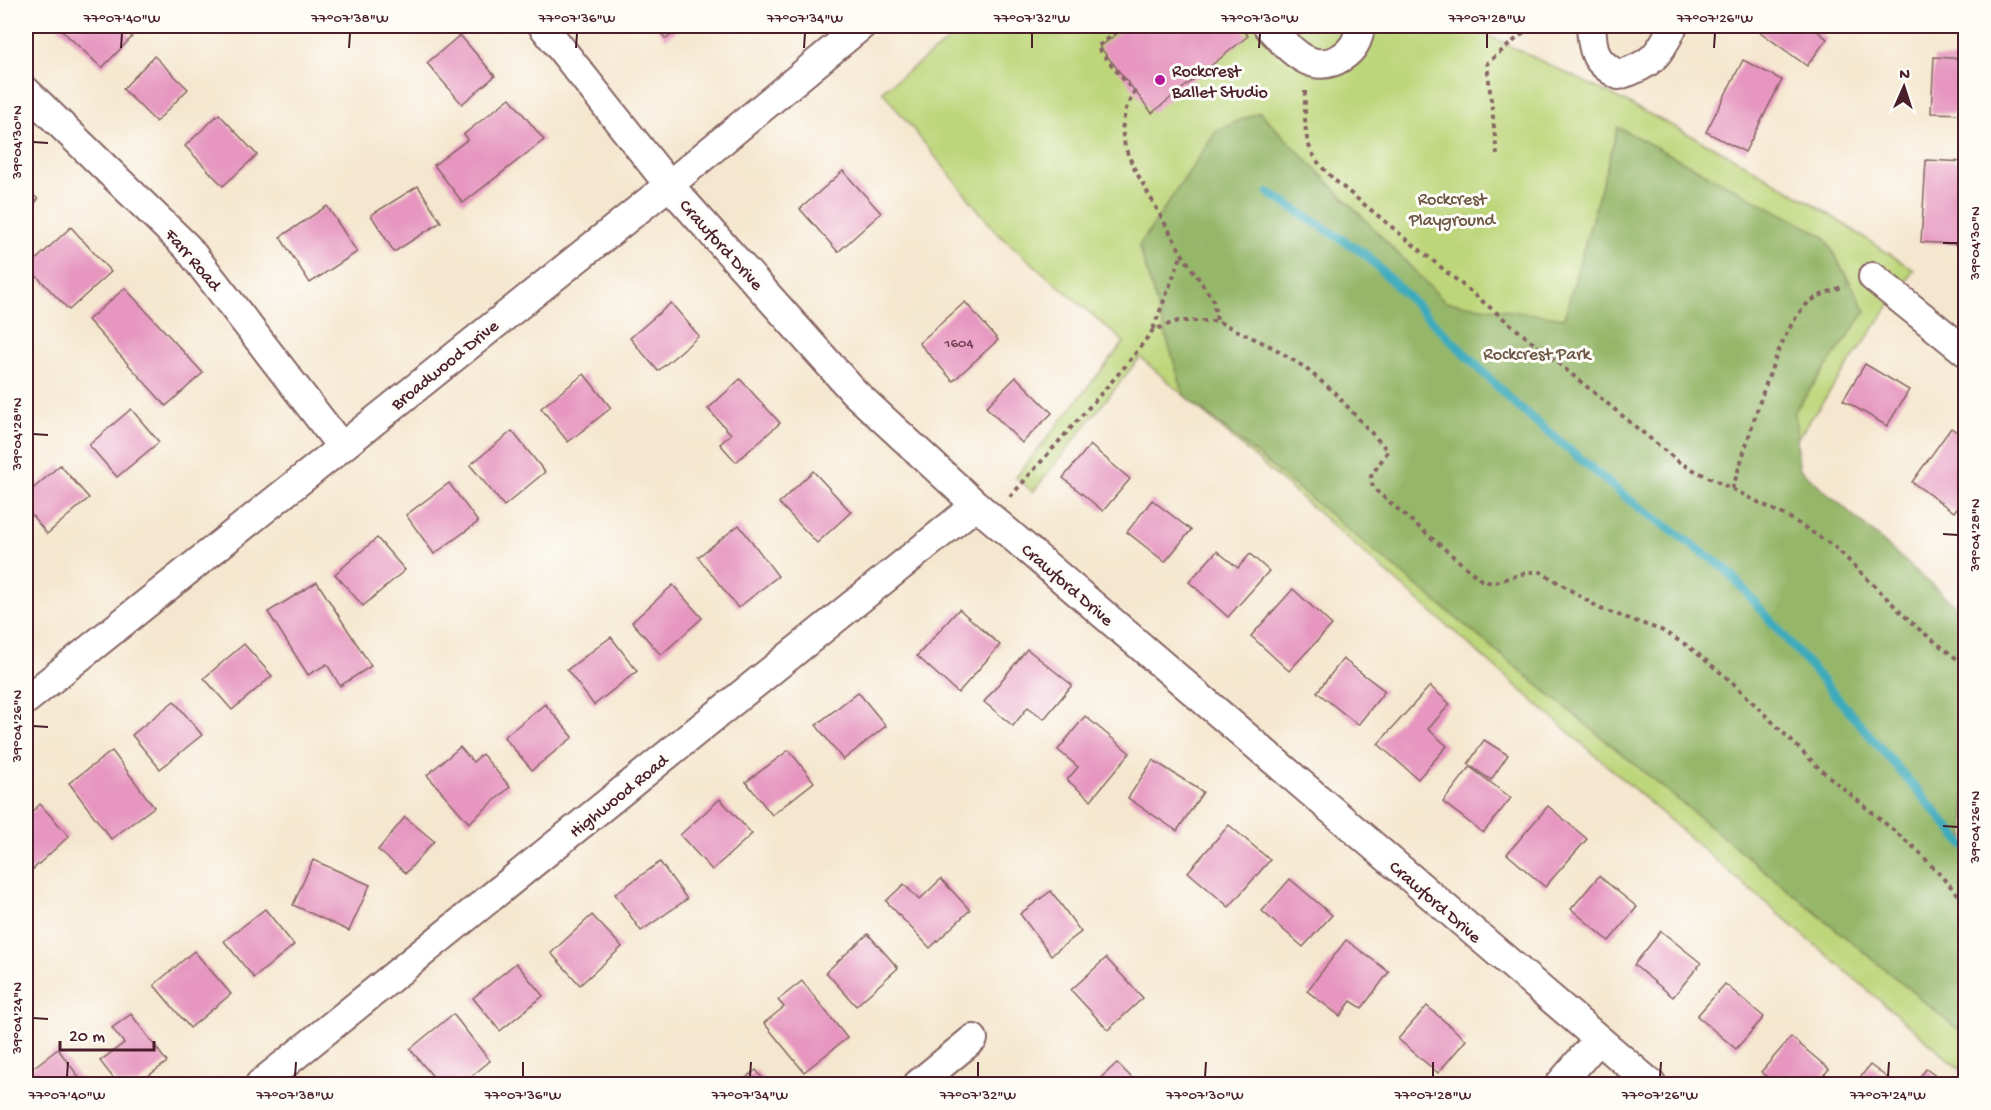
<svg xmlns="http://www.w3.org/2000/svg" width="1991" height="1110" font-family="'Gochi Hand',sans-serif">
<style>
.green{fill:#bed67a;stroke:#847a52;stroke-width:1.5}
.forest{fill:#96b76a;stroke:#706b4a;stroke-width:1.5}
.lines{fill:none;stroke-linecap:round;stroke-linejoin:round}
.stream{stroke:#3dabbc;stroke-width:9}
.building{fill:#e696bf}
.street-casing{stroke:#866564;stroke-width:32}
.path{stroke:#866564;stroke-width:4;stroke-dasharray:4.5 4.5;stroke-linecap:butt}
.street{stroke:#fff;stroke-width:28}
.ticks{fill:none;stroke:#4a1f2b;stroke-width:2}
.poi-dot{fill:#b5179e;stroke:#fdfcf7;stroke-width:2}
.labels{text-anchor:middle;stroke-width:6;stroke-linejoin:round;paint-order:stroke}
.number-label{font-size:15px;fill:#713d50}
.poi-label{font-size:18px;fill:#4a1f2b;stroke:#fdfcf7;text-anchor:start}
.park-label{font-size:18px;fill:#6d5643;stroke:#fdfcf7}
.street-label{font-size:18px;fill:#4a1f2b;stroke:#fdfcf7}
.neatline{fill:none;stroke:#4a1f2b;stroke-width:2}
.ticks-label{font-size:15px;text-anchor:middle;fill:#4a1f2b}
</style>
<rect width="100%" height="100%" fill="#fdfcf7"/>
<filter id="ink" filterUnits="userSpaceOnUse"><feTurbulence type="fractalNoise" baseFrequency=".0167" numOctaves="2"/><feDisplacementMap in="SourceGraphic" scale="12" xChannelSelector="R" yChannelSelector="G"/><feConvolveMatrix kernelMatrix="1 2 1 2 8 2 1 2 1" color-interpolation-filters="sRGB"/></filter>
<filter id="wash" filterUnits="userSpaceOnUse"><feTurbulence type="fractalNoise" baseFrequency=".008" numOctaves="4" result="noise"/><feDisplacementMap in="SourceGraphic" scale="24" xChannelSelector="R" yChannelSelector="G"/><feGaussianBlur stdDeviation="1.35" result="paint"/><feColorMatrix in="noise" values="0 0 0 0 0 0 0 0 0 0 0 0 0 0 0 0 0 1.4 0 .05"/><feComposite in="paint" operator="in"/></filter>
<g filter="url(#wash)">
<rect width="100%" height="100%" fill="#f5e7cf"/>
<path class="green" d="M968,26H1468L1610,94L1729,155L1813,204L1914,270L1777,468L1965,624V1073L1705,851L1140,357L1033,492L1016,477L1124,342L997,233L882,91Z"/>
<path class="forest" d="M1260,112L1445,302L1564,318L1618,127L1824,236L1866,311L1795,411L1799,468L1965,614V1035L1184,395L1139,246L1217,130Z"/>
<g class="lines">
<path class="stream" d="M1269,193L1365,254L1516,405L1627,498L1727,570L1966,847"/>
</g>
<g id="blocks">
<g class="building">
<path d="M57,26H120L132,37L102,68Z"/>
<path d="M655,26H682L666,39Z"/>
<path d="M1127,26H1144L1149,31L1156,26H1239L1248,36L1152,113L1100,47Z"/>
<path d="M1752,26H1811L1827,39L1807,66Z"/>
<path d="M460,35L495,76L462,104L427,63Z"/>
<path d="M154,56L188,89L156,122L123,89Z"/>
<path d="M1934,57L1966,59V114L1931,113Z"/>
<path d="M1743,60L1782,80L1745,152L1706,132Z"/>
<path d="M510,98L544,140L463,203L434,165L468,139L464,134Z"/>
<path d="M219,114L257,155L223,186L185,146Z"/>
<path d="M1926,160L1966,162V245L1921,242Z"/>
<path d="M843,171L881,213L838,252L800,209Z"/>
<path d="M418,186L441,222L394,252L371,215Z"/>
<path d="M26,189L38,199L26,214Z"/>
<path d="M327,206L357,252L310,283L280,237Z"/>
<path d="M71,227L111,272L69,310L28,267Z"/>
<path d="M125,288L203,373L166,406L88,320Z"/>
<path d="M965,302L998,340L953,381L919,343Z"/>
<path d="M671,303L699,336L658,371L630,338Z"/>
<path d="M1865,364L1909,390L1887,426L1843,400Z"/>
<path d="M584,374L611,408L568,442L541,408Z"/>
<path d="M1016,377L1052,413L1022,443L986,407Z"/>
<path d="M740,379L780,423L736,462L720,444L731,434L708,409Z"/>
<path d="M131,409L159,442L117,477L89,445Z"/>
<path d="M1951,428L1966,438V496L1954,512L1912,482Z"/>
<path d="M512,431L545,472L504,506L470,465Z"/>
<path d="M1090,445L1130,479L1103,511L1063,478Z"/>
<path d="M60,465L89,498L47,534L26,508V495Z"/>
<path d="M813,471L851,512L817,543L779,503Z"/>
<path d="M449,483L478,522L434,554L406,515Z"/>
<path d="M1152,500L1191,530L1165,562L1127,532Z"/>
<path d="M739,525L778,576L738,608L698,557Z"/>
<path d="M377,538L405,570L363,606L335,574Z"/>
<path d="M1217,551L1238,568L1250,554L1269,571L1228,617L1189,582Z"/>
<path d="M317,582L371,666L340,686L327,664L308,675L268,612Z"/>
<path d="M673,585L702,618L661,655L632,622Z"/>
<path d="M1293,589L1332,625L1289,671L1251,636Z"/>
<path d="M959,609L1000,645L958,693L917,656Z"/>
<path d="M611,637L637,671L594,705L567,670Z"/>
<path d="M244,644L272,676L232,710L204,678Z"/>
<path d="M1027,649L1072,685L1044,719L1028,707L1013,726L984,702Z"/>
<path d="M1343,659L1385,691L1358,725L1317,692Z"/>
<path d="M1430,686L1450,704L1428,729L1447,746L1418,779L1378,744Z"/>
<path d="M858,692L886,726L843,760L816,725Z"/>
<path d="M174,701L202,735L160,769L132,735Z"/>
<path d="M545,704L573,737L532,770L504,737Z"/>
<path d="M1085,716L1130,753L1091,800L1067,780L1078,767L1058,750Z"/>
<path d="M1484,740L1508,755L1491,780L1468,764Z"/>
<path d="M460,747L473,762L482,754L510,787L469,823L427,775Z"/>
<path d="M789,750L814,782L772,815L746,782Z"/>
<path d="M112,751L154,807L111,839L69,783Z"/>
<path d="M1153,760L1203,792L1177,831L1128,798Z"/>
<path d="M1470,767L1511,798L1483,833L1443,802Z"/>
<path d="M720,799L752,834L712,870L680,835Z"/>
<path d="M40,804L69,836L30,872L26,866V818Z"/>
<path d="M1548,806L1587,839L1545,887L1507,854Z"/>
<path d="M405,817L434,841L406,873L378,850Z"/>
<path d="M1229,825L1270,860L1229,907L1188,872Z"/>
<path d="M313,860L370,885L349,931L293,905Z"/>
<path d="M660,862L687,899L641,931L615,894Z"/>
<path d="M1599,876L1637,907L1609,941L1571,909Z"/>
<path d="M941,879L970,910L930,948L886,901L904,884L919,900Z"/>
<path d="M1290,879L1332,915L1303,947L1262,911Z"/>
<path d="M1051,891L1081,932L1051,955L1020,914Z"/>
<path d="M265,909L294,945L254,978L224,941Z"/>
<path d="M592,915L622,947L580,985L551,953Z"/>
<path d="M1661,931L1701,963L1673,997L1634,965Z"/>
<path d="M868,934L898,968L856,1006L826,972Z"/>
<path d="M1346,940L1389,972L1362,1008L1351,1001L1340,1016L1307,991Z"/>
<path d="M194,951L231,994L190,1028L154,985Z"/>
<path d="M1106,958L1143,998L1108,1030L1071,990Z"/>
<path d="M516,963L543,996L500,1031L473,998Z"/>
<path d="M802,981L847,1038L804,1072L764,1023L784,1007L778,1000Z"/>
<path d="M1725,984L1764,1017L1736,1049L1697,1016Z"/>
<path d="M1427,1006L1466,1040L1438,1073L1398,1039Z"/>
<path d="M131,1014L167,1062L137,1084H118L100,1061L124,1043L112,1028Z"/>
<path d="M453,1014L490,1061L462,1084H439L410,1049Z"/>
<path d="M1791,1037L1829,1069L1816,1084H1776L1761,1072Z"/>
<path d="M58,1049L84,1084H26V1073Z"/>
<path d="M1117,1063L1138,1084H1094Z"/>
<path d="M1870,1065L1896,1084H1855Z"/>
<path d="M1926,1069L1947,1084H1914Z"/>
<path d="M756,1070L767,1084H738Z"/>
</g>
</g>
</g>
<g filter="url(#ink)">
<use href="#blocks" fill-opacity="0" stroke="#866564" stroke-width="1.5"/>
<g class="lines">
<defs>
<g id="street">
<path d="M543,26L669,185L854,392L976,505L1651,1084"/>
<path d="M1268,26C1288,47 1311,77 1342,57C1353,50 1359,39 1360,26"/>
<path d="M1591,26C1593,52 1594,62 1619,75C1651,65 1659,56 1673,26"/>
<path d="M26,91L187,247L341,446"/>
<path d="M1873,277L1966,352"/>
<path d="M26,700L669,185L861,26"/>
<path d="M260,1084L976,505"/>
<path d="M918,1084L973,1039"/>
<path d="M1560,1084L1598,1040"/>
</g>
</defs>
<use href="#street" class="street-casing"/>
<g class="path">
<path d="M1121,26L1122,28L1097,47L1134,92L1125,111L1122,130L1125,147L1134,168L1182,254L1213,300L1217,321"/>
<path d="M1305,91C1305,137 1302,151 1338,183L1680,463L1790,518L1835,547L1915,626L1966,666"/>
<path d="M1497,155L1487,63L1532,26"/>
<path d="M1153,329L1182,254"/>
<path d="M1957,382L1966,389"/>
<path d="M1732,489C1748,445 1775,333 1807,304C1818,295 1831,291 1845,286"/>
<path d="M1010,497L1128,363L1153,330L1178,321H1217L1274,348L1304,367L1334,392L1388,451L1371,476L1373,488L1481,580L1492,583L1529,572H1541L1601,609L1661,630L1688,646L1731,681L1820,769L1917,850L1966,903"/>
</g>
<use href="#street" class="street"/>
</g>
</g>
<path class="ticks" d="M121,48L122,33M349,48L350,33M576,48L577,33M804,48L805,33M1032,48V33M1259,48L1260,33M1487,48V33M1714,48L1715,33M33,142L48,143M1943,243H1958M33,434L48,435M1943,534L1958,535M33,726L48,727M1943,826L1958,827M33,1018L48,1019M67,1077L68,1062M295,1077L296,1062M523,1077V1062M750,1077L751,1062M978,1077V1062M1205,1077L1206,1062M1433,1077V1062M1660,1077L1661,1062M1888,1077L1889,1062"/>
<circle class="poi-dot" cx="1160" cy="80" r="6"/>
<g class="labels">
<g class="number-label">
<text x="959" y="347">1604</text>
</g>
<g class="poi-label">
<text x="1172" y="76">Rockcrest<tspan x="1172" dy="21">Ballet Studio</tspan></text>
</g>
<g class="park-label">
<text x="1452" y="204">Rockcrest<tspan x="1452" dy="21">Playground</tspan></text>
<text x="1537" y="359">Rockcrest Park</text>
</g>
<g class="street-label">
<text transform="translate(722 244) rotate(48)" y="6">Crawford Drive</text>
<text transform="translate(194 259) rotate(49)" y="6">Farr Road</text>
<text transform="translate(444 364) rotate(-39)" y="6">Broadwood Drive</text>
<text transform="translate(1068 584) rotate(41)" y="6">Crawford Drive</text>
<text transform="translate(618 795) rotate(-39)" y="6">Highwood Road</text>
<text transform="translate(1436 901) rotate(41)" y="6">Crawford Drive</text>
</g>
</g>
<rect width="1991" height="1110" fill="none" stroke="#fdfcf7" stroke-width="66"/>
<g transform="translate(1904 87) rotate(3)" stroke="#fdfcf7" stroke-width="4.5" paint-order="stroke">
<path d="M0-4.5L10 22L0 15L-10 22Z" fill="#4a1f2b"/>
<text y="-9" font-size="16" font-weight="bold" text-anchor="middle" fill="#4a1f2b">N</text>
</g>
<path d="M60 1041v9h94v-9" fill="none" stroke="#4a1f2b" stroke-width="3"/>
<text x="69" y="1041" font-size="18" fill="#4a1f2b" stroke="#fdfcf7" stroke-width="4.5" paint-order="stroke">20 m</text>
<rect x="33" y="33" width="1925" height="1044" class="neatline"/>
<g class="ticks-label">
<text x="122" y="22">77°07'40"W</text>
<text x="350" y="22">77°07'38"W</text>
<text x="577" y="22">77°07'36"W</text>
<text x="805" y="22">77°07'34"W</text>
<text x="1032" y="22">77°07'32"W</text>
<text x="1260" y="22">77°07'30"W</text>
<text x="1487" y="22">77°07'28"W</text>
<text x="1715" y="22">77°07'26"W</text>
<text transform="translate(16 142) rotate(-90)" y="5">39°04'30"N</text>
<text transform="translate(1974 243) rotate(-90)" y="5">39°04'30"N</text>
<text transform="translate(16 434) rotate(-90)" y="5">39°04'28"N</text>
<text transform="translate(1974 535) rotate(-90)" y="5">39°04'28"N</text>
<text transform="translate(16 726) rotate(-90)" y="5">39°04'26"N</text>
<text transform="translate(1974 827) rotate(-90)" y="5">39°04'26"N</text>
<text transform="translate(16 1018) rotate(-90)" y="5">39°04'24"N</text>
<text x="67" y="1099">77°07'40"W</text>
<text x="295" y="1099">77°07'38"W</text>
<text x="523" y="1099">77°07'36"W</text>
<text x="750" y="1099">77°07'34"W</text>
<text x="978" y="1099">77°07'32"W</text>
<text x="1205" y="1099">77°07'30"W</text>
<text x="1433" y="1099">77°07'28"W</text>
<text x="1660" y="1099">77°07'26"W</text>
<text x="1888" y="1099">77°07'24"W</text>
</g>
</svg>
